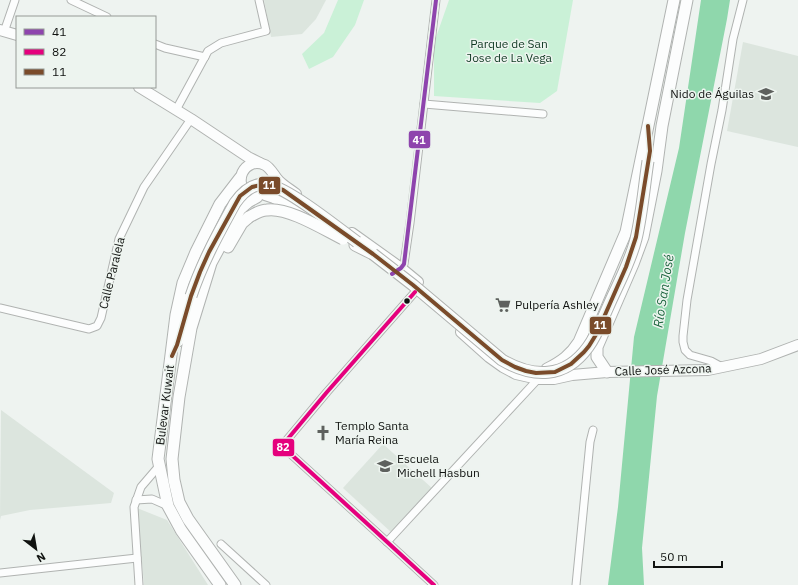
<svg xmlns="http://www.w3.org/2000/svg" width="798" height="585" font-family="'IBM Plex Sans',sans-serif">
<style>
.built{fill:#dce5de}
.green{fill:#caf1d7}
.water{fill:#8fd7ac}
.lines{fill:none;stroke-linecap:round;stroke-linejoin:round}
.street-casing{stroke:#b0b3b1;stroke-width:9}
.secondary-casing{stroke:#b0b3b1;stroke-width:12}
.primary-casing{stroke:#b0b3b1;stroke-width:13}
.street{stroke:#fcfdfd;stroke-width:7}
.secondary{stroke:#fcfdfd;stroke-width:10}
.primary{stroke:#fcfdfd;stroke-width:11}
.primary-bridge-casing{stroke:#b0b3b1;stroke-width:13;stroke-linecap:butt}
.primary-bridge{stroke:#fcfdfd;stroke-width:11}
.bus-1-casing{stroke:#edf4ef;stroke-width:7}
.bus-2-casing{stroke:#edf4ef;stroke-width:7}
.bus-3-casing{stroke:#edf4ef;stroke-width:7}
.bus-1{stroke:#8e44ad;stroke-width:4}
.bus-2{stroke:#e5007d;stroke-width:4}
.bus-3{stroke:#7a4b2a;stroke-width:4}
.bus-dot{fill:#101210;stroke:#edf4ef;stroke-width:1.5}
.labels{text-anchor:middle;stroke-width:3;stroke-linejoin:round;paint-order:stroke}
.park-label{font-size:12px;fill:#0f3922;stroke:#edf4ef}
.poi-label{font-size:12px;fill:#101210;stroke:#edf4ef;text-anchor:start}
.street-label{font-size:12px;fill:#101210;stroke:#edf4ef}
.water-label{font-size:13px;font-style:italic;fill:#1d653e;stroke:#edf4ef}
.line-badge{stroke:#edf4ef;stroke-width:1.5}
.badge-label{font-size:11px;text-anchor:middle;font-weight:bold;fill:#fff}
</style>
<rect width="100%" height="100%" fill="#eef3f0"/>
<g class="built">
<path d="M264,0H326L316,19L302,34L271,37Z"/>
<path d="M743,42L798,56V147L727,131Z"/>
<path d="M1,410L114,493L111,503L30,510L1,516L0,520Z"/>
<path d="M383,444L433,489L391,532L343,488Z"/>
<path d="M137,508L167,520L208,585H144Z"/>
</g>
<g class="green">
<path d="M338,0H364L355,25L333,57L309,69L302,54L324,33Z"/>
<path d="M449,0H573L557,91L540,103L434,96V43Z"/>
</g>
<path class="water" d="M701,0H730L727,19L685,233L657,396L642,548L644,585H608L618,507L634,337L679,148Z"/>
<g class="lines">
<defs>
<g id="street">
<path d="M71,0L107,17"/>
<path d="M4,32L15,0"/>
<path d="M155,44L165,48L205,57"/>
<path d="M424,104L543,114"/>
<path d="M176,110L208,51L221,43L266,31L259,0"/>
<path d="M399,270L404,264L410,223L436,0"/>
<path d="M415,292L327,392L286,441L283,447L373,529L434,585"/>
<path d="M0,308L89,329L97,326L101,318L119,239L144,187L191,119"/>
<path d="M722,367L711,361L690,355L685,350L683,342V336L687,300L711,164L722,110L733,39L743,0"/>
<path d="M136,500L152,499L168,506"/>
<path d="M387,542L538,379"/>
<path d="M221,544L266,585"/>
<path d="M0,573L137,558"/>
<path d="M139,585L134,507L141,487L159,466"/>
<path d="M576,585L590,442L593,430"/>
</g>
<g id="secondary">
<path d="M0,30L17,35"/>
<path d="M139,87L191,119L248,157L260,163"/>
<path d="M268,193L274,184V175"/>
<path d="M265,195L274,198L307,216"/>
<path d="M252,196C229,185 245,155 265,165C271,168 274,176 279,181C284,186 291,190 296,194"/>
<path d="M352,233L401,268L418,282"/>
<path d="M461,332L489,357L503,367L516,374L538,379H554L572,375L607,372L708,370L761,359L798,345"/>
</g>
<g id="primary">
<path d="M355,245L373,254"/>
<path d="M228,247L242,223L249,217"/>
<path d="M178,341L191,296"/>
<path d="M547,369C561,362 571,355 579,342L626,232L674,0"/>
<path d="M607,372L597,357V347L633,264L643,237L656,171L662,126L687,0"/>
<path d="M220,585L181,530L168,506L158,459L176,315L183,283L196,252L220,204L240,178"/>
<path d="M235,585L188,519L179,502L174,480L172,459L179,397L191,328L211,263L240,209L248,202L257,197"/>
</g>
</defs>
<use href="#street" class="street-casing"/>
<use href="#secondary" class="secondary-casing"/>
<use href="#primary" class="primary-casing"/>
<use href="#street" class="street"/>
<use href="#secondary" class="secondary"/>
<use href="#primary" class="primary"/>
<defs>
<g id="primary-bridge">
<path d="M249,217C255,214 260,210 267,210C288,207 323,229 343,239"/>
<path d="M373,254L413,285L502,360C533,378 565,379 588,347C597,335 602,320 608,307C618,284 630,263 636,239C642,214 644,187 648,161"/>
<path d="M191,296C202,263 218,234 235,203C242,193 251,184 264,184C284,184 339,229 357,242"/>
</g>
</defs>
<use href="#primary-bridge" class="primary-bridge-casing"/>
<use href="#primary-bridge" class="primary-bridge"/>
<defs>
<path id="bus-1" d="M392,274L401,268L404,264L436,0"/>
<path id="bus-2" d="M415,292L327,392L286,441L283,447L373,529L434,585"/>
<path id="bus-3" d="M172,356L177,345L191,296L200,272L209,252L240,196L252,187L265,184L283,190L373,254L413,285L502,360L515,367L526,371L536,373L555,372L571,364L584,352L589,346L597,333L626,267L636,237L650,151L648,126"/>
</defs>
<use href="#bus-1" class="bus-1-casing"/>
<use href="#bus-2" class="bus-2-casing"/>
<use href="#bus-3" class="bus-3-casing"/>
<use href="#bus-1" class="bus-1"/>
<use href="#bus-2" class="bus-2"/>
<use href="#bus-3" class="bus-3"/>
</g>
<defs>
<symbol id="school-bare" viewBox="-9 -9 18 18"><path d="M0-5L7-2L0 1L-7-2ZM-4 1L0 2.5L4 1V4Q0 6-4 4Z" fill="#5e615e" stroke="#edf4ef" stroke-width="2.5" paint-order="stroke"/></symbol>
<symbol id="supermarket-bare" viewBox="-9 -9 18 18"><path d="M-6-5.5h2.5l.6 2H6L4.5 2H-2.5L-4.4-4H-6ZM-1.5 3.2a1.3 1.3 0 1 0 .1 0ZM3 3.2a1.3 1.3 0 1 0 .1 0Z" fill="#5e615e" stroke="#edf4ef" stroke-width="2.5" paint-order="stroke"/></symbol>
<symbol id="church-bare" viewBox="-9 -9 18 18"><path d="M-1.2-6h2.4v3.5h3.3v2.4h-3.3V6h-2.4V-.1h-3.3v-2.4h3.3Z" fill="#5e615e" stroke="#edf4ef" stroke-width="2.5" paint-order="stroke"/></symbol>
</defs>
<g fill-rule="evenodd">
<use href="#school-bare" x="755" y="83" width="22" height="22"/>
<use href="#supermarket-bare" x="492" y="294" width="22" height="22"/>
<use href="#church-bare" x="312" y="422" width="22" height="22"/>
<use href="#school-bare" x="374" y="455" width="22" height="22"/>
</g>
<circle class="bus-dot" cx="407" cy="301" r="3.5"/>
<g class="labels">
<g class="park-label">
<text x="509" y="48">Parque de San<tspan x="509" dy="14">Jose de La Vega</tspan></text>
</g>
<g class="poi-label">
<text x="754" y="98" text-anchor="end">Nido de Águilas</text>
<text x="515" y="309">Pulpería Ashley</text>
<text x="335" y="430">Templo Santa<tspan x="335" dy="14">María Reina</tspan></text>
<text x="397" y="463">Escuela<tspan x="397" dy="14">Michell Hasbun</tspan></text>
</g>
<g class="street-label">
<text transform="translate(112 273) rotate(-76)" y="4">Calle Paralela</text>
<text transform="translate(663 370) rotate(-2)" y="4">Calle José Azcona</text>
<text transform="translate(165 405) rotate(-83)" y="4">Bulevar Kuwait</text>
</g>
<g class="water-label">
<text transform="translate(663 291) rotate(-81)" y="5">Río San José</text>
</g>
</g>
<g class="line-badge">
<rect x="408" y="130" width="23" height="19" rx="4" fill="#8e44ad"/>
<rect x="258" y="176" width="23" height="19" rx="4" fill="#7a4b2a"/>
<rect x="589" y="316" width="23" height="19" rx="4" fill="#7a4b2a"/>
<rect x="272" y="438" width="23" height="19" rx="4" fill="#e5007d"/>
</g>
<g class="badge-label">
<text x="419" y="144">41</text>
<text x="269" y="189">11</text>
<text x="600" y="329">11</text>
<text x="283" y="451">82</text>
</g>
<rect x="16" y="16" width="140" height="72" fill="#edf4ef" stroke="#959a96"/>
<rect x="24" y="29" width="20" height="6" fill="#8e44ad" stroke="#959a96"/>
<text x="52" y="36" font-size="12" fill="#101210">41</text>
<rect x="24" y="49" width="20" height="6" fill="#e5007d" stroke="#959a96"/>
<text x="52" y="56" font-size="12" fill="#101210">82</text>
<rect x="24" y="69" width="20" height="6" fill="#7a4b2a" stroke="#959a96"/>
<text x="52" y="76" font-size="12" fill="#101210">11</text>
<g transform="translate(36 549) rotate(149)" stroke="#edf4ef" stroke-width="3" paint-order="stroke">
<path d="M0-3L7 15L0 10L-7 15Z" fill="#101210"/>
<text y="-6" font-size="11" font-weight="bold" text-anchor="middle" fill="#101210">N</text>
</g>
<path d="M654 561v6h68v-6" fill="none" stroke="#101210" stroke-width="2"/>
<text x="660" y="561" font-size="12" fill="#101210" stroke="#edf4ef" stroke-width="3" paint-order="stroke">50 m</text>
</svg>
